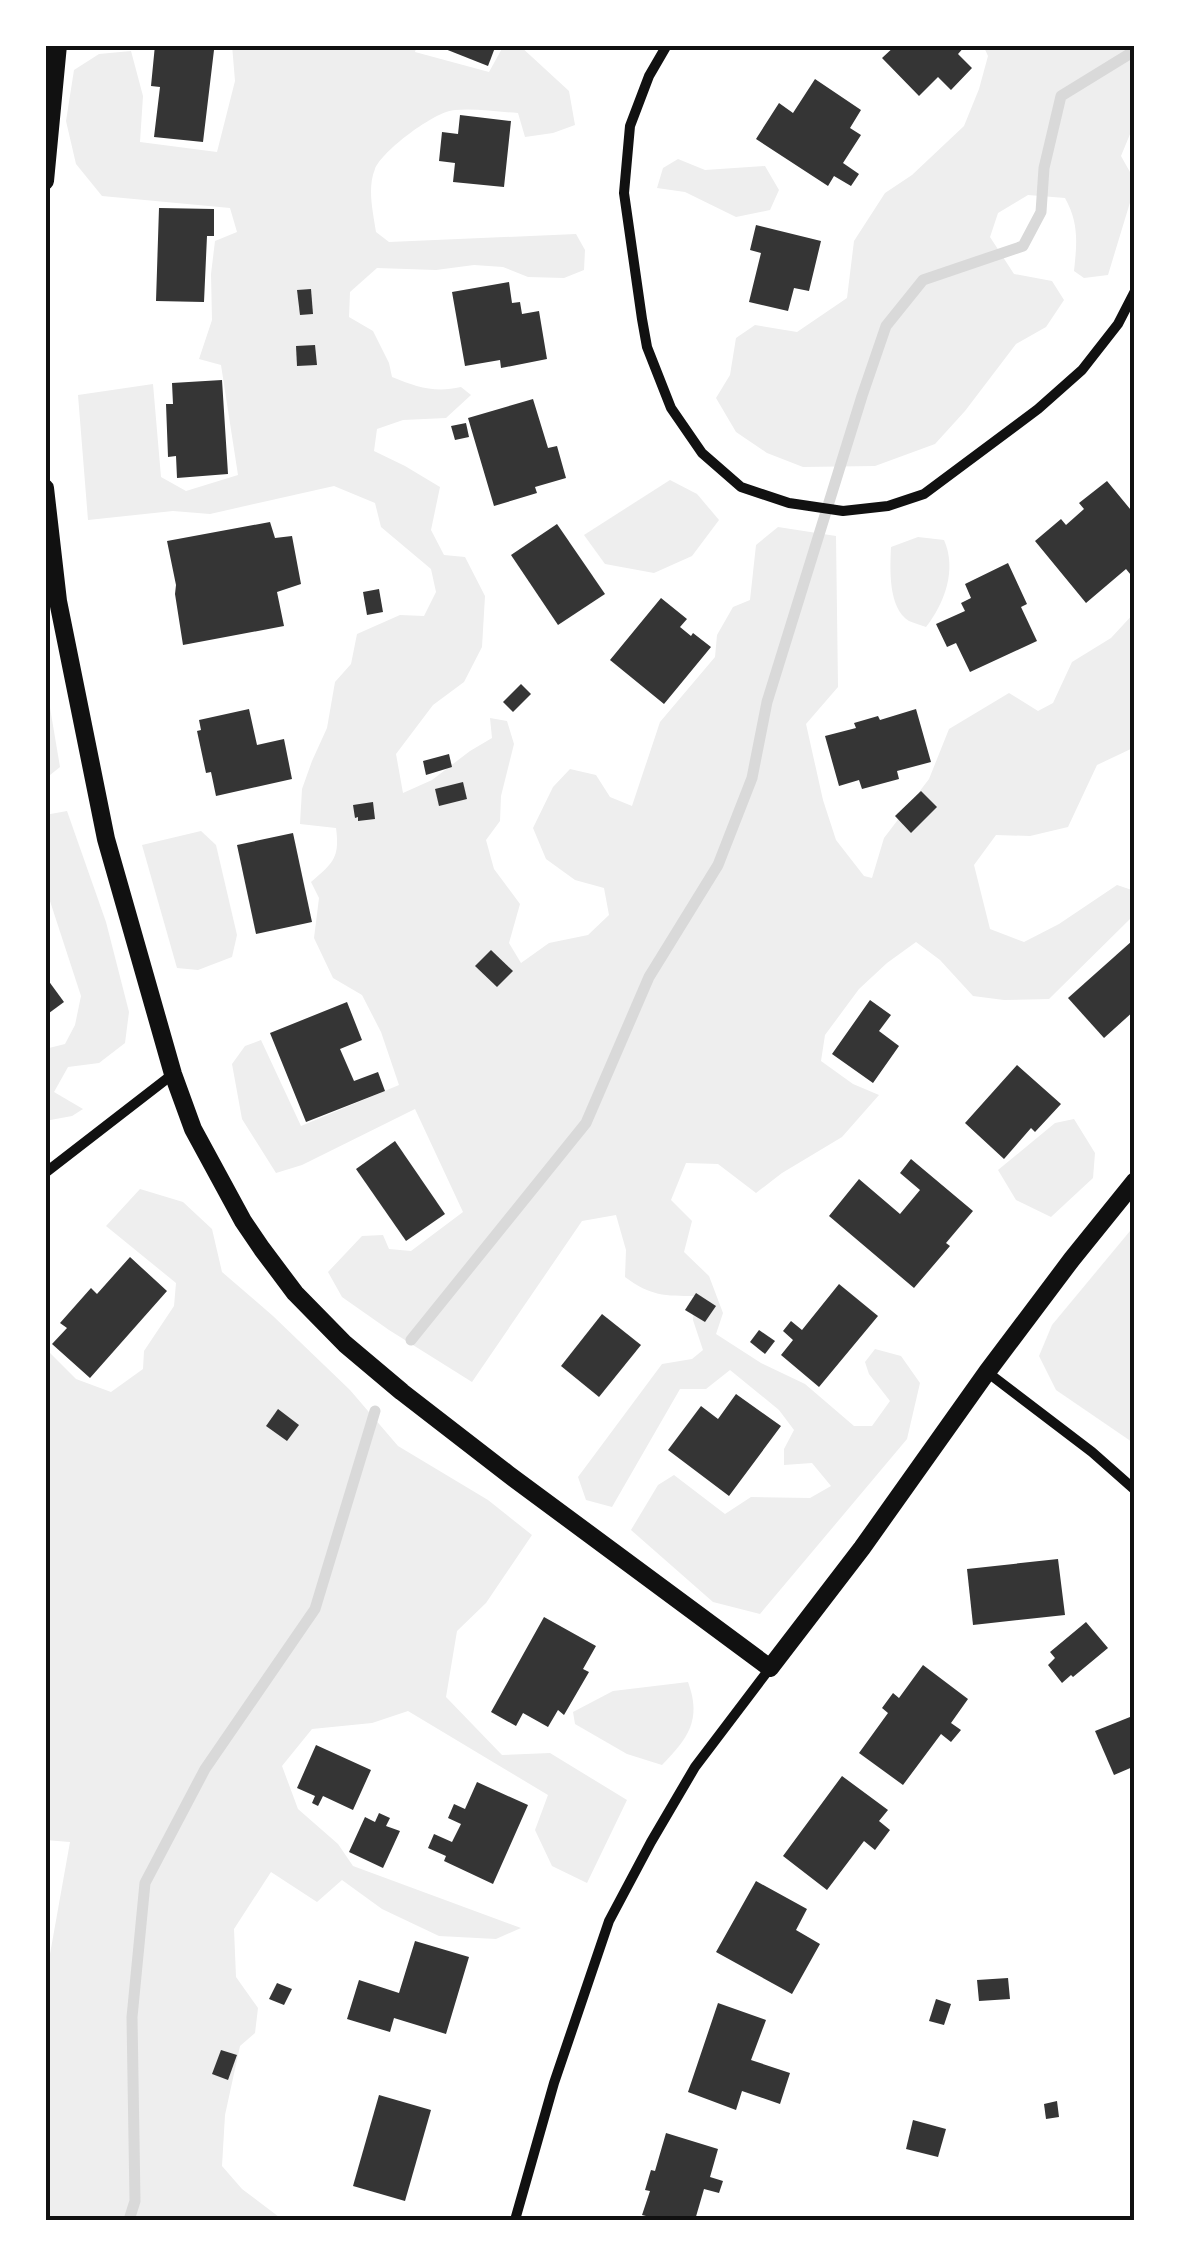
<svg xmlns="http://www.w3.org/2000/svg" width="1180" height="2265" font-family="Lato,sans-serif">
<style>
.green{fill:#eee}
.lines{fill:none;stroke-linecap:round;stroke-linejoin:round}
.stream{stroke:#d9d9d9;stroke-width:11}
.building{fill:#353535}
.minor{stroke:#111;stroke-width:10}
.tertiary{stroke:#111;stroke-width:18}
.neatline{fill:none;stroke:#111;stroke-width:4}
</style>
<rect width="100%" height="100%" fill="#fff"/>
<g class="green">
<path d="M232,45H417L415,52L489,72L504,45H519L569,91L575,125L553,133L525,137L518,113C497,112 475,108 455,110C435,111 382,151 375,169C367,188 373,212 376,232L389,242L576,234L585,250L584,270L564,278L528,277L503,267L474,265L436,270L377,268L350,292L349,317L373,331L389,363L392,377C416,387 435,393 461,387L471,395L446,418L403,420L377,429L374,451L405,466L440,487L431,530L444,555L465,557L485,596L482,647L464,682L433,705L396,754L403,793L432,780L470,751L492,738L490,718L507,721L514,744L501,796L500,821L486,840L494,869L520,904L509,943L521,963L549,943L588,935L609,915L604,888L575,880L546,859L533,828L553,787L570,769L596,775L610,797L632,806L660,722L715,657L717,635L733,607L750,600L756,545L778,527L836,536L838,687L806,724L823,800L836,840L864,876L872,878L884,838L929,779L949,729L1009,693L1038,711L1053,703L1072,662L1111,638L1135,612V747L1097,765L1068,827L1030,836L996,835L974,865L990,929L1024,942L1059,924L1117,885L1132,890L1130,919L1049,999L1004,1000L973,996L940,960L916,942L887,963L859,989L825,1035L821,1061L853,1084L879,1095L842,1137L782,1173L756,1193L718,1164L686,1163L671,1200L692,1221L684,1252L709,1276L723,1313L716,1334L761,1363L805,1384L854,1426H872L890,1401L869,1374L865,1362L875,1349L901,1356L920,1383L907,1439L760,1614L713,1602L631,1530L658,1485L674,1475L725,1514L751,1497L810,1498L831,1486L812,1463L784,1465V1449L794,1430L779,1410L730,1370L706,1389H680L612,1507L586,1500L578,1477L662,1364L692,1359L703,1350L693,1320L695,1296C665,1296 650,1296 625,1277L626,1250L616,1215L582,1221L472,1382L389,1330L342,1297L328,1272L362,1236L383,1235L389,1249L411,1251L463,1212L415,1109L302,1165L276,1173L242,1119L232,1064L245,1046L261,1040L301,1126L399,1085L381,1032L362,995L333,978L314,938L319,898L311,882C333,863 340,858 336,828L300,824L302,789L312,761L327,728L335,682L351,664L357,634L400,615L424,616L436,592L431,569L381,527L375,503L334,486L210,514L173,511L88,520L78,395L153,384L161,477L186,491L238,475L221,365L199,359L212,320L211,274L215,241L237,232L230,208L102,196L76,164L66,121L74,70L99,54L131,51L143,96L140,142L217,152L235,81Z"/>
<path d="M983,45H1135V122L1121,156L1135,181V186L1108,275L1084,278L1074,271C1077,243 1079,223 1065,198L1028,195L998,213L990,237L1014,274L1052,281L1064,300L1046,327L1016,344L965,411L935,444L875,466L803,467L767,453L736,432L716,398L730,375L736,338L755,325L797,332L847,298L854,241L885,193L912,175L964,126L979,89L988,56Z"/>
<path d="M678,159L705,170L765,166L779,190L770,210L736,217L685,192L657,188L663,168Z"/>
<path d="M670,480L697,494L719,520L692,556L654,573L605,564L584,535Z"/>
<path d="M918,537L944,540C957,569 945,603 926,627C920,625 914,623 909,621C888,608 890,569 891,547Z"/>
<path d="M45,678L60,767L45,779Z"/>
<path d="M67,811L106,922L129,1012L125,1043L99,1063L68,1067L54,1092L83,1109L72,1116L45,1121V1049L65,1044L75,1025L81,996L48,895L45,893V815Z"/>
<path d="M201,831L216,845L237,935L232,957L198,970L177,968L142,845Z"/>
<path d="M1074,1119L1095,1153L1093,1178L1051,1217L1016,1200L998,1170L1055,1123Z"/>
<path d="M140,1189L183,1202L212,1229L222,1272L273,1316L350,1390L398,1446L488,1500L532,1535L486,1603L457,1631L446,1697L502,1755L550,1753L627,1800L587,1883L552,1866L535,1830L548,1795L408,1711L372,1723L312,1729L282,1766L298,1809L338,1844L353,1866L521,1928L496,1939L439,1936L382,1909L342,1880L317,1902L271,1872L234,1929L236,1977L258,2008L255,2033L240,2046L225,2115L222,2166L242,2189L283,2220H45V1982L70,1842L45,1840V1429L48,1414L45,1409V1348L76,1379L111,1392L143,1369L144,1351L174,1306L176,1283L106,1226Z"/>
<path d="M1135,1225V1444L1056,1390L1039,1356L1052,1325Z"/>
<path d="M688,1682C702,1720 688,1738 662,1765L627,1754L575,1724L573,1712L613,1691Z"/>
</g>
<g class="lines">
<g class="stream">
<path d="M411,1340L586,1123L649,977L718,865L752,778L767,702L862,396L886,326L923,280L1023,246L1041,212L1044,168L1061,96L1131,53L1133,45"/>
<path d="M129,2220L135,2201L132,2017L145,1883L205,1769L315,1609L375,1411"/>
</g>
</g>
<g class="building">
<path d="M155,45L214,50L203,142L154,137L160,87L151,86Z"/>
<path d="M435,45H496L488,66Z"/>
<path d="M896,45H966L958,54L972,68L951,90L938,77L919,96L882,58Z"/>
<path d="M815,79L861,110L850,128L861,135L843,163L859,174L851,186L834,176L828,186L756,139L779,103L793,113Z"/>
<path d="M460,115L511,121L504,187L453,182L455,163L439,161L442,132L458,134Z"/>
<path d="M159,208L214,209V236H207L204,302L156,301Z"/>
<path d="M756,225L821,241L809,291L794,288L788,311L749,302L761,253L750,250Z"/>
<path d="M509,282L512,303L520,302L522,314L539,311L547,359L501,368L500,360L465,366L452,292Z"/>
<path d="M311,289L313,314L300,315L297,290Z"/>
<path d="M315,345L317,365L297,366L296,346Z"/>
<path d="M222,380L228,474L177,478L176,456L168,457L166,404H173L172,383Z"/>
<path d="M533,399L548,448L557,446L566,478L535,487L537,493L494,506L468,418Z"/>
<path d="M466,423L469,437L455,440L451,426Z"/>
<path d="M1107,481L1135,515V580L1126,569L1086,603L1035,541L1061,519L1066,525L1084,509L1079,503Z"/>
<path d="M270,522L275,538L292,536L301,584L277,592L284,626L183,645L175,594L176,585L167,541Z"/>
<path d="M557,524L605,594L558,625L511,555Z"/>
<path d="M1008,563L1027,604L1021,607L1037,641L970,672L956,643L947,647L936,624L965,611L961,603L971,598L965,584Z"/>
<path d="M379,589L383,612L367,615L363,592Z"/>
<path d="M661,598L687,619L680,627L691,636L693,633L711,647L664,704L610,660Z"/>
<path d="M521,684L531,694L513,712L503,702Z"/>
<path d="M249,709L257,745L284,739L292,779L216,796L211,772L206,773L197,731L201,730L199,720Z"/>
<path d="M916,709L931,762L897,771L899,779L862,789L859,780L839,786L825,736L856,728L854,723L878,716L880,720Z"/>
<path d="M449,754L452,767L426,775L423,761Z"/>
<path d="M463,782L467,799L439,806L435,789Z"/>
<path d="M921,791L937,807L911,833L895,816Z"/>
<path d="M373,802L375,819L358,821V817L355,818L353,805Z"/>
<path d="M293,833L312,922L256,934L237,845Z"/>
<path d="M1132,941L1135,944V1010L1104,1038L1068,998Z"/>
<path d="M491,950L513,971L497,987L475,966Z"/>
<path d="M45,976L64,1002L45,1016Z"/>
<path d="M870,1000L891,1015L879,1031L899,1046L873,1083L832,1054Z"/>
<path d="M347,1002L362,1040L340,1049L354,1081L378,1072L385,1091L306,1122L270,1033Z"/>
<path d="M1017,1065L1061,1104L1035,1132L1031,1128L1004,1159L965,1123Z"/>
<path d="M395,1141L445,1214L406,1241L356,1169Z"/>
<path d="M911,1159L973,1211L946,1243L950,1246L914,1288L829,1216L859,1179L900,1214L920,1190L900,1173Z"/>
<path d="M130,1257L167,1291L90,1378L52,1344L67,1328L60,1323L91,1288L97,1294Z"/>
<path d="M839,1284L878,1316L819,1387L781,1355L793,1340L783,1331L791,1321L802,1330Z"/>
<path d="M696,1293L716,1306L705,1322L685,1310Z"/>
<path d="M602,1314L641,1345L599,1397L561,1366Z"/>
<path d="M759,1330L775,1341L765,1354L750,1342Z"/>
<path d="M736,1394L781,1426L729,1496L668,1450L701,1406L718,1419Z"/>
<path d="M278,1409L299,1425L287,1441L266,1426Z"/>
<path d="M1058,1559L1065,1615L973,1625L967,1569Z"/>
<path d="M544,1617L596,1646L583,1669L589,1672L564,1715L558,1710L548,1727L523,1713L516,1726L491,1712Z"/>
<path d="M1086,1622L1108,1648L1073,1677L1071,1675L1062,1683L1048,1665L1055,1658L1050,1652Z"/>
<path d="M923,1665L968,1699L951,1723L961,1730L951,1742L941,1734L903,1785L859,1753L888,1713L882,1708L893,1693L899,1698Z"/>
<path d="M1135,1715V1766L1114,1775L1095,1731Z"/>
<path d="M316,1745L371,1770L353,1810L323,1796L318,1806L312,1803L315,1796L297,1788Z"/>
<path d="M842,1776L888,1810L879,1821L890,1830L875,1850L864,1841L827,1890L783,1856Z"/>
<path d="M477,1782L528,1805L493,1884L444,1861L446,1856L428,1848L434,1834L452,1842L461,1824L448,1818L454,1804L465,1809Z"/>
<path d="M379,1813L390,1818L386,1826L400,1831L383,1868L349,1852L365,1817L375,1822Z"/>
<path d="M756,1881L807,1909L796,1930L820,1944L792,1994L716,1952Z"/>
<path d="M415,1941L469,1957L446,2034L394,2018L390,2032L347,2019L359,1980L399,1993Z"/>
<path d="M1008,1978L1010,1999L979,2001L977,1980Z"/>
<path d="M277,1983L292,1989L284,2005L269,1999Z"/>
<path d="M936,1999L951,2004L944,2025L929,2021Z"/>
<path d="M718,2003L766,2020L751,2060L790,2073L780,2104L742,2091L736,2110L688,2092Z"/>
<path d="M221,2050L237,2055L228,2080L212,2074Z"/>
<path d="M379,2095L431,2110L405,2201L353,2186Z"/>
<path d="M1057,2101L1059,2117L1046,2119L1044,2104Z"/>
<path d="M913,2120L946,2129L938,2157L906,2149Z"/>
<path d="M666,2133L718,2149L710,2177L723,2181L719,2193L704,2189L695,2220H662L642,2215L650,2191L645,2190L651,2170L655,2171Z"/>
</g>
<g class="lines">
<g class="minor">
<path d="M667,45L649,76L630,126L624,193L642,319L647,347L671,408L702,453L741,487L789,503L843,511L888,506L924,494L1038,409L1082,370L1118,324L1135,291"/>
<path d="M45,1173L173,1074"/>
<path d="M987,1372L1092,1452L1135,1490"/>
<path d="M515,2220L554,2083L609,1921L651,1842L695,1767L770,1668"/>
</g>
<g class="tertiary">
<path d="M45,181L58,45"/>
<path d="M45,488L58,601L106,839L173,1074L193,1129L243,1221L262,1249L295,1293L345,1344L402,1392L508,1474L770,1668L862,1548L987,1372L1072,1259L1135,1181"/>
</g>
</g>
<rect width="1180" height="2265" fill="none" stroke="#ffffff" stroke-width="95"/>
<rect x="48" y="48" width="1084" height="2170" class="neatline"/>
</svg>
